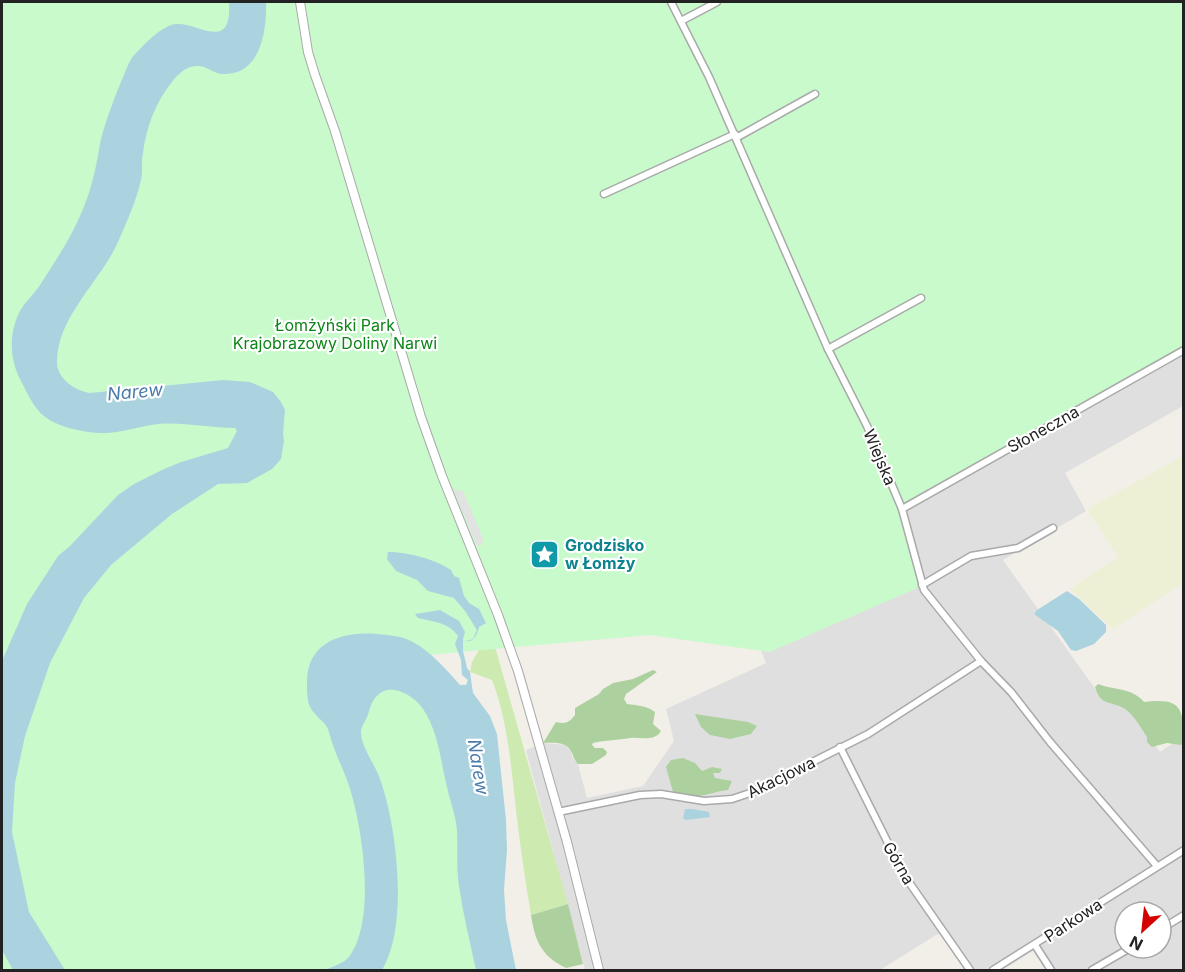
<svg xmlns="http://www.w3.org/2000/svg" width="1185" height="972" font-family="Inter,sans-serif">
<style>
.residential{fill:#e0dfdf;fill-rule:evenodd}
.farmland{fill:#eef0d5}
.grass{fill:#cdebb0}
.forest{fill:#add19e}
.park{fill:#c8facc}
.parking{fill:#e2e2e2}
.water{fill:#aad3df}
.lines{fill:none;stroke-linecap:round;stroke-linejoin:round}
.minor-casing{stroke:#a9a9a9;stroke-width:9}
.tertiary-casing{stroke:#a9a9a9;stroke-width:10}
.minor{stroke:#fff;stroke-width:6}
.tertiary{stroke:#fff;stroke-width:8}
.labels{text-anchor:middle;stroke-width:4.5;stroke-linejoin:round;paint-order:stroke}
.park-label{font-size:16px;fill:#0c8416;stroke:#fff}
.street-label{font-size:16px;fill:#222;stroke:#fff}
.culture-label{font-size:16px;font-weight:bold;fill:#0d838f;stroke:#fff;text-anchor:start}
.water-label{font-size:18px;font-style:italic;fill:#4a7aab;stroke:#fff}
</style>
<rect width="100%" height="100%" fill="#f2efe9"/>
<path class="residential" d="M1183,346V406L1065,473L1086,511L1003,560L1104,701L1126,706L1160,752L1183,736V970H1046L1033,951L1002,970H967L941,932L880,970H585L526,750L543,743L566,745L571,750L573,759L578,764L587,798L643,786L674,741L666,709L766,663L754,633L805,541ZM1125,912H1161V948H1125Z"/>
<path class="farmland" d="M1183,456V583L1113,629L1070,589L1118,557L1087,509Z"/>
<path class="grass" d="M494,643L568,904L531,915C525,880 520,845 516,810C511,766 508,722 492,680L470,672L472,662L482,645Z"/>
<g class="forest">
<path d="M653,670L657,672L626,694L624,699L627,704C637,705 647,706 655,712L653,724L661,731C659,734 658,735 654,737C646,740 638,737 630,738C618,740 605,740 593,743L592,745L595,748H603L607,752L606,755L592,764H578C573,759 574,756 571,751C566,741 552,743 543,743L556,722C565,724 569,723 575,715V708L599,694L603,689L613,683L633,679Z"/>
<path d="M1098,684C1114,690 1133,688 1144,702C1182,697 1184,709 1183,742L1181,745L1167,743L1152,747L1147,742V737C1141,728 1134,715 1125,709C1112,700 1101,708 1095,687Z"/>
<path d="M695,714L748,722L757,726L751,734L730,739L710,735L701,727Z"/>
<path d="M683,758L695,763L702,771L712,767L722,769L720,773H713L715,778L732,781L728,790C706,793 694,802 673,792L666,767L671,760Z"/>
<path d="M568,904L583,964L566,968C541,956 535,941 531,915Z"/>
</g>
<path class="park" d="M2,2H1183V353L901,513L922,586L770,652L650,635L428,655L502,970H2Z"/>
<path class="parking" d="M459,489L460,492L463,491L483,539L482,545L477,546L454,491Z"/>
<g class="water">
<path d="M229,2H266C267,29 261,76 223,74C214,74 207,66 198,66C187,65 178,74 172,82C156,101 146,128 143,153C141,162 143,171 141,180C136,202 126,224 117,244C99,283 58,316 57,361C56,378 75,391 90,393L223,380L250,382L273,392L281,402L285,410L283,433L284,441L281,459L272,469L247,483L218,484L172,514L111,565L84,598L50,663L25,736L15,783L12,832L29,912L65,970H13L2,950V661L27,604L58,556L70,546L118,495L134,484L162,470L181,462L228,448L237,431L235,428C209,428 184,422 158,424C139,426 119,434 100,433C81,432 50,426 38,410C31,402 27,392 22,383C10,362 8,336 19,313C23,304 32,296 38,288C54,263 72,237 83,209C92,188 96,167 100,144C104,125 116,93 124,75C127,68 130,58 137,52C147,42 162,25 177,24C200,23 232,53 229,2Z"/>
<path d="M388,552C407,552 435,559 451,570L454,576L459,578L464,596L469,603L479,609L486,623L479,627C477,635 472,646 463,639V651L467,668L470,672L473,693L490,716L497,734L506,820L507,849L504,890L506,920L516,970H476C470,942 463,914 459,886C456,868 458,849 457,831C456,815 450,802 447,787C440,759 439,733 423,709C415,696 390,681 377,696C371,701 370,710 367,717C365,723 361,725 361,733C362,749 375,764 380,779C397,826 409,926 382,970H325C332,967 344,963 349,957C376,921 363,833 351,792C345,771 334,753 329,732C326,721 315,717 310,707C307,700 307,692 307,684C306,642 342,631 377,634C389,635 402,636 413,642C431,652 446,669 460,685H466L468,680L462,675L461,660L455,644L458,636C448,622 434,622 418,618L415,614L440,610L459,621L465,632L463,639L466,641L473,639L477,630L465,611L454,598L428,591L417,580L396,571L387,559Z"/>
<path d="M1067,591L1079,599L1106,625V632L1094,644L1076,651L1071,650L1058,631L1034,614L1037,610Z"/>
<path d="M685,809H693L709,812L710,817L686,820L683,818Z"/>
</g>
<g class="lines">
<defs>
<g id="minor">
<path d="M671,2L709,77L828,349L867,426L902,509L924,590L981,661L1011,692L1050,742L1157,866"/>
<path d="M681,21L717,2"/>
<path d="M736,138L815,94"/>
<path d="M604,194L735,134"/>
<path d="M828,349L921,298"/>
<path d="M902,509L1184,350"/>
<path d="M922,585L971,556L1018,548L1053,528"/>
<path d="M840,747L904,875L970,970"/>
<path d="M558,812L640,795L661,794L704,801L732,799L753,792L868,734L981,661"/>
<path d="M1161,929L1184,915"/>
<path d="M1035,945L1051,970"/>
<path d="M993,970L1184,850"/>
<path d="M1092,970L1130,948"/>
</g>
<path id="tertiary" d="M300,2L308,52L315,75L335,131L421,417L442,476L498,615L518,671L567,842L599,970"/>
</defs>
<use href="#minor" class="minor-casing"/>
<use href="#tertiary" class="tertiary-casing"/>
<use href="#minor" class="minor"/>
<use href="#tertiary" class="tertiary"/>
</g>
<defs>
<symbol id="sight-square" viewBox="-11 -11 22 22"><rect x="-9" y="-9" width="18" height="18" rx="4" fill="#0f9aa8" stroke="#fff"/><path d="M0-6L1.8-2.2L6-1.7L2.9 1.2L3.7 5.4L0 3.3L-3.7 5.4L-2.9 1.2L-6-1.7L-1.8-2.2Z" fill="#fff"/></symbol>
</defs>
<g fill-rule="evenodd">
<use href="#sight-square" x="528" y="538" width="33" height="33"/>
</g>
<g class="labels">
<g class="park-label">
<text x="335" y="331">Łomżyński Park<tspan x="335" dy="18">Krajobrazowy Doliny Narwi</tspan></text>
</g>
<g class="street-label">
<text transform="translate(1043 429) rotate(-29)" y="6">Słoneczna</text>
<text transform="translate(880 457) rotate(67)" y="6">Wiejska</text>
<text transform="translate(781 777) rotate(-26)" y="6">Akacjowa</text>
<text transform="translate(899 863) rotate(60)" y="6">Górna</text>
<text transform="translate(1073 920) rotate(-33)" y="6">Parkowa</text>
</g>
<g class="culture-label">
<text x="565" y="551">Grodzisko<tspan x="565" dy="18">w Łomży</tspan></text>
</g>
<g class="water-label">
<text transform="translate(135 392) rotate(-5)" y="6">Narew</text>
<text transform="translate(478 767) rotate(81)" y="6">Narew</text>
</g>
</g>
<rect width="1185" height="972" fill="none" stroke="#222222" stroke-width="6"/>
<g transform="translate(1143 930) rotate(207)"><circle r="28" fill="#ffffff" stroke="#a7a7a7" stroke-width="1.5"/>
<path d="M0-4.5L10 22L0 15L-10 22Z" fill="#d40000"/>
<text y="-9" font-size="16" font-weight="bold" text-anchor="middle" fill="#222222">N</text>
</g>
</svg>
